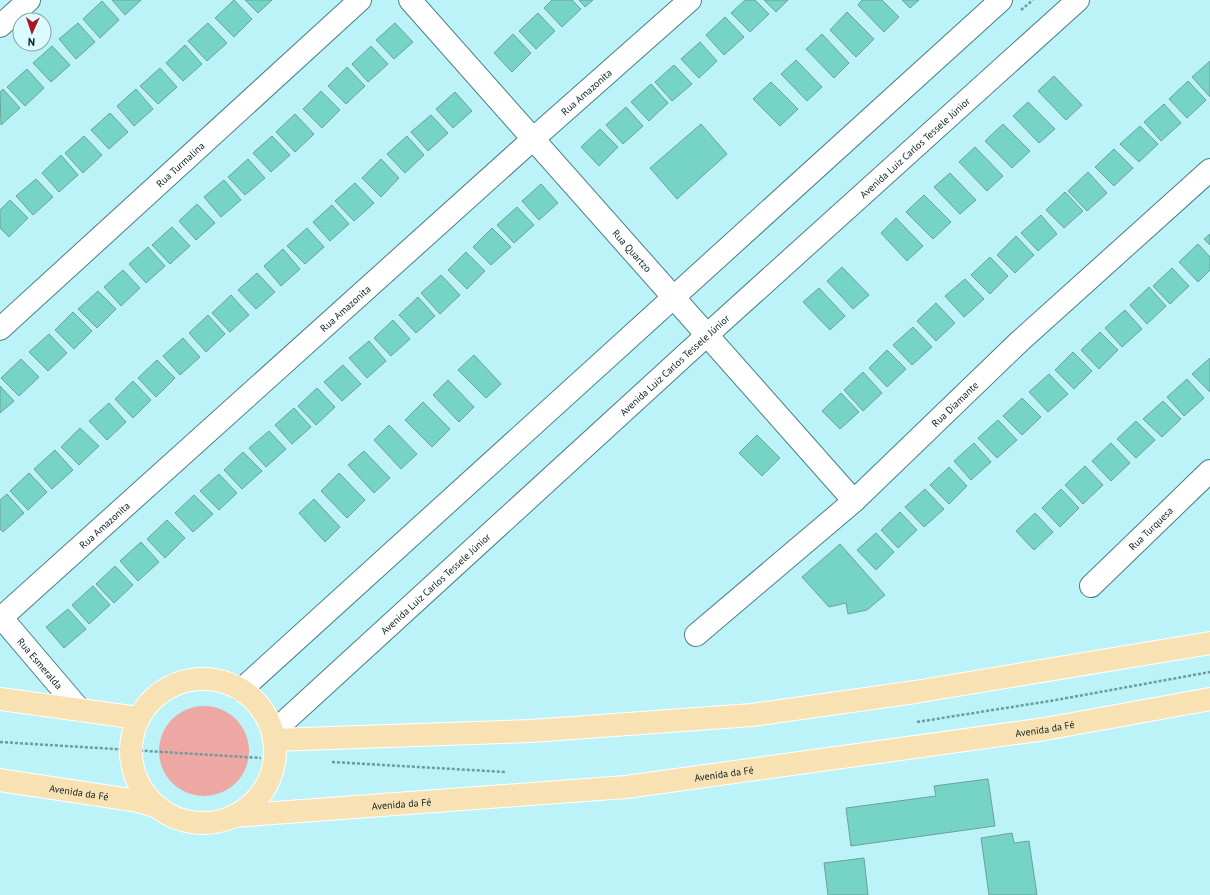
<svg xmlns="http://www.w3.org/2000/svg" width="1210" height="895" font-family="'PT Sans',sans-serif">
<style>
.green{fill:#eea8a3}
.building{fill:#76d4c6;stroke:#6da199}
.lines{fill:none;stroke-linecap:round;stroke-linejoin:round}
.minor-casing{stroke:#4a7f84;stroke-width:24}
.major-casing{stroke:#fff;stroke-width:24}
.path{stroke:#709a9e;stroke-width:2.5;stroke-dasharray:3 2;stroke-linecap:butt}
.minor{stroke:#fff;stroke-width:22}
.major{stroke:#f8e2b4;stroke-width:22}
.labels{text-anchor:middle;stroke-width:3;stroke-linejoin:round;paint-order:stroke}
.street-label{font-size:10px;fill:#0b2123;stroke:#dbfbfe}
</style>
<rect width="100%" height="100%" fill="#bbf3f8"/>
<circle class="green" cx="204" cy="751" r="45"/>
<g class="building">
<path d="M112,0H141L125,15Z"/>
<path d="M234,0L252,19L234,37L215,18Z"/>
<path d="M245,0H272L258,13Z"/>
<path d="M552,0H572L581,9L562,27L544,8Z"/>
<path d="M579,0H593L585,7Z"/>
<path d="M745,0H755L769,14L750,32L731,13Z"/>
<path d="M764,0H788L776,12Z"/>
<path d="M862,0H882L899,17L884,32L858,5Z"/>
<path d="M902,0H919L910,8Z"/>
<path d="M102,1L119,20L100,38L83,19Z"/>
<path d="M847,12L874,39L856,57L830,30Z"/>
<path d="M538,13L555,31L536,49L519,31Z"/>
<path d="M725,17L744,37L724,55L706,35Z"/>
<path d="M78,23L95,42L76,59L59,39Z"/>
<path d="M208,23L227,43L207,61L188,41Z"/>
<path d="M395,23L413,42L394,59L376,40Z"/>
<path d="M513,34L531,53L512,72L494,53Z"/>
<path d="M822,34L849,63L834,78L806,49Z"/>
<path d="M700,42L717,61L699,78L681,59Z"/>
<path d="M185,45L202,64L183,81L166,63Z"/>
<path d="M52,46L70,65L51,82L33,63Z"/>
<path d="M371,46L388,64L368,82L352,64Z"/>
<path d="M796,60L822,87L807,101L781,74Z"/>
<path d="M1210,61V97L1192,77Z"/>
<path d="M674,65L692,84L672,101L655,82Z"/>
<path d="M347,67L365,86L346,104L328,86Z"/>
<path d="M160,68L177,87L158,104L140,86Z"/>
<path d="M27,69L44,88L25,106L7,87Z"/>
<path d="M1054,76L1082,105L1066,120L1038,91Z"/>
<path d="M1188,81L1206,100L1187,118L1169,99Z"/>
<path d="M771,82L798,109L780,126L753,99Z"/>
<path d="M651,84L668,103L649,121L631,102Z"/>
<path d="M3,89L20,108L1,125L0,92Z"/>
<path d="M136,89L153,109L134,126L117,106Z"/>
<path d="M321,91L340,110L322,128L303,109Z"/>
<path d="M455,92L472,111L453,128L436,109Z"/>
<path d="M1028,102L1055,129L1039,143L1013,116Z"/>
<path d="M1164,104L1181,123L1161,141L1144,122Z"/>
<path d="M626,107L643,126L623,144L606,125Z"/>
<path d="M110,113L128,132L109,149L91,130Z"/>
<path d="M295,114L314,134L295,152L276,132Z"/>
<path d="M431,115L448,133L428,151L411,132Z"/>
<path d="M701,124L727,154L677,199L650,168Z"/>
<path d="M1003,124L1030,151L1012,168L985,141Z"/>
<path d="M1140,126L1158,144L1139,162L1120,144Z"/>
<path d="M600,129L618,147L599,166L581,147Z"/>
<path d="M84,136L102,155L83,173L65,153Z"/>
<path d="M272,136L290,155L271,172L253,153Z"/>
<path d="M407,136L424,155L405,173L387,154Z"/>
<path d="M975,147L1003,176L987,191L959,162Z"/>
<path d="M1114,149L1133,168L1114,186L1095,167Z"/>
<path d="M61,155L78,175L59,192L42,173Z"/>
<path d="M248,159L265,178L245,195L228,177Z"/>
<path d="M381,159L399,178L381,197L362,178Z"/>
<path d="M1088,172L1107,193L1087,211L1068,191Z"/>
<path d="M950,173L976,200L960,214L934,187Z"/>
<path d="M36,179L53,197L33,215L16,196Z"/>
<path d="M224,180L241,200L221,217L204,197Z"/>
<path d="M355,183L374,203L354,221L335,201Z"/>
<path d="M541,184L558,203L539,220L522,201Z"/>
<path d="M1065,192L1083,211L1064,228L1046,210Z"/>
<path d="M924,195L951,222L933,239L906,212Z"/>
<path d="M10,200L28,218L9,237L0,228V210Z"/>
<path d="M197,204L215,223L196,240L179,221Z"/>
<path d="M332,205L349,224L330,241L313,222Z"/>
<path d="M517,207L534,225L514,243L497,225Z"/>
<path d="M1041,215L1057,234L1038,251L1021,233Z"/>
<path d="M896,218L923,246L907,261L881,233Z"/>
<path d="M172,227L190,246L170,264L152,245Z"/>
<path d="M307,228L324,247L305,264L287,246Z"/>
<path d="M492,228L511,247L491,265L473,247Z"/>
<path d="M1210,234V245L1204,239Z"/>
<path d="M1016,236L1034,255L1015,273L997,255Z"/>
<path d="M1198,244L1210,257V270L1198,282L1179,262Z"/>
<path d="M148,247L165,266L146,283L129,264Z"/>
<path d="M283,249L300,269L281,286L264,266Z"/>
<path d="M466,252L485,271L467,289L448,270Z"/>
<path d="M990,257L1008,276L990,294L971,275Z"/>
<path d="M842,267L869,295L853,309L827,281Z"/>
<path d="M1172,268L1189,286L1170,304L1153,286Z"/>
<path d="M123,270L140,288L121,306L104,287Z"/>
<path d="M257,273L275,292L256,309L238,290Z"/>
<path d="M441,275L460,295L440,314L421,293Z"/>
<path d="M965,279L984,299L964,317L945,296Z"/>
<path d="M1149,287L1166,306L1147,324L1130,305Z"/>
<path d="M819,288L845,316L830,330L803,302Z"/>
<path d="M98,291L116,309L97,328L78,309Z"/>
<path d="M231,295L249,315L230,332L212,313Z"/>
<path d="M418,297L435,316L416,333L399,315Z"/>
<path d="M936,303L955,323L936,341L917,321Z"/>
<path d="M1125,310L1142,329L1122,347L1105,328Z"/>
<path d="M73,312L92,331L74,349L55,330Z"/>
<path d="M208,315L225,334L206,352L189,333Z"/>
<path d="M393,320L410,339L391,356L374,338Z"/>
<path d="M913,327L932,347L912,365L893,345Z"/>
<path d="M1100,332L1118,350L1099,369L1081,350Z"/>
<path d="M49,334L67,353L48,371L29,352Z"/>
<path d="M183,338L200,357L180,375L163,356Z"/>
<path d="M369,341L386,361L367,378L349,358Z"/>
<path d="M887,350L906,369L887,387L869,368Z"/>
<path d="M1073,352L1092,371L1074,389L1055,370Z"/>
<path d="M474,355L501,384L486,398L458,370Z"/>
<path d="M1210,358V392L1192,374Z"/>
<path d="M21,359L39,377L19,396L1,378Z"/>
<path d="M157,360L175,378L156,397L138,378Z"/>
<path d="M343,365L361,384L342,401L324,382Z"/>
<path d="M863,372L882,393L863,411L844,390Z"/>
<path d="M1049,374L1068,394L1048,412L1029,392Z"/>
<path d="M1187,379L1204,398L1184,416L1167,397Z"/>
<path d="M448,380L474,407L459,422L433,395Z"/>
<path d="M133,381L151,400L133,418L115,399Z"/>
<path d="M0,386L14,401L0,413Z"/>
<path d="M317,388L335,407L316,425L298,406Z"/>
<path d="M841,393L859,412L840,429L822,411Z"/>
<path d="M1022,398L1041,417L1022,435L1003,416Z"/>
<path d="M1163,401L1181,419L1162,437L1143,419Z"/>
<path d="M423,402L450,429L432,447L405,420Z"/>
<path d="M109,403L126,422L107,440L89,421Z"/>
<path d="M294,408L311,427L292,444L275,425Z"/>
<path d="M998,420L1017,440L997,458L978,438Z"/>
<path d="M1136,421L1155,440L1136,458L1117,439Z"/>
<path d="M389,425L417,454L401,469L374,440Z"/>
<path d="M80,428L99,446L79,465L61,447Z"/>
<path d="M269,431L286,449L266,467L249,448Z"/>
<path d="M757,435L780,458L762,476L739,453Z"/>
<path d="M974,443L991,462L971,480L954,461Z"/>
<path d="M1111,443L1130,463L1111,481L1092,461Z"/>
<path d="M55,450L73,470L52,489L34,469Z"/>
<path d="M364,451L390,478L374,493L348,465Z"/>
<path d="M243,452L262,471L242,489L224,470Z"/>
<path d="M1085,466L1103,485L1083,504L1065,485Z"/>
<path d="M949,467L967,486L949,504L930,485Z"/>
<path d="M29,473L47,492L28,510L10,491Z"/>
<path d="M339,473L365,500L347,518L321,491Z"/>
<path d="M219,474L237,493L219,510L200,491Z"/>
<path d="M925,489L944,509L924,527L905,507Z"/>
<path d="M1061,489L1079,508L1060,527L1042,508Z"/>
<path d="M7,494L24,513L3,532L0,529V500Z"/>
<path d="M194,495L213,514L193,532L175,513Z"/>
<path d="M314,499L340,527L325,542L299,513Z"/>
<path d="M900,512L917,530L898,548L881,530Z"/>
<path d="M1035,513L1053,532L1034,550L1016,531Z"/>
<path d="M167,520L185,538L165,558L147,539Z"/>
<path d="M876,533L894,552L876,570L857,550Z"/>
<path d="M141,542L159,562L138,581L120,561Z"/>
<path d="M840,544L885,595L867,610L848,614L846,603L829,607L802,577Z"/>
<path d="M115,566L133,585L114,603L96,584Z"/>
<path d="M93,586L110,605L89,624L72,605Z"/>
<path d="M68,609L86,629L64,648L46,627Z"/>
<path d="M988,779L995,826L851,846L846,808L936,796L934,786Z"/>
<path d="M1012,833L1014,843L1029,841L1037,895H989L981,838Z"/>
<path d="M864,858L868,895H828L824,863Z"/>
</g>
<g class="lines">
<defs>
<g id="minor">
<path id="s1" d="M410,0L854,501"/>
<path d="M0,26L29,0"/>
<path id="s2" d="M0,329L360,0"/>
<path id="s3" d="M1091,586L1210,471"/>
<path id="s4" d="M0,616L80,710"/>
<path id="s5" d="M1,618L533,139L690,0"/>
<path id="s6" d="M696,635L854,501L1020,341L1210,170"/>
<path d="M241,690L1001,0"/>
<path id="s7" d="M273,732L707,335L1078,0"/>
</g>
<g id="major">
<circle cx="203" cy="751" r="72"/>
<path d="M0,699L138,718"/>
<path d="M274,740L531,731L752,715L915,692L1210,643"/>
<path id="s8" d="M0,780L138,801L158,807"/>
<path id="s9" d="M234,816L626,787L1045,729L1210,699"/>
</g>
</defs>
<use href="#minor" class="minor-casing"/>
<use href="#major" class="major-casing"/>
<g class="path">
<path d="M1021,10L1033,0"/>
<path d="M917,722L1056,700L1210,672"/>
<path d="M0,742L261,758"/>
<path d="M332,762L505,772"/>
</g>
<use href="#minor" class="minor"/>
<use href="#major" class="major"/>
</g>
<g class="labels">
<g class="street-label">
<text dy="4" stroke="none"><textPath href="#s5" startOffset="787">Rua Amazonita</textPath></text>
<text dy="4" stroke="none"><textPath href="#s7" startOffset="868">Avenida Luiz Carlos Tessele Júnior</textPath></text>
<text dy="4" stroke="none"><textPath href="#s2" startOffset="244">Rua Turmalina</textPath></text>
<text dy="4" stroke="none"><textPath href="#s1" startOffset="335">Rua Quartzo</textPath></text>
<text dy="4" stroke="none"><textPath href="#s5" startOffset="463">Rua Amazonita</textPath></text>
<text dy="4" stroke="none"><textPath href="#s7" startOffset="544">Avenida Luiz Carlos Tessele Júnior</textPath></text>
<text dy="4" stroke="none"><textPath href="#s6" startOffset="347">Rua Diamante</textPath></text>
<text dy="4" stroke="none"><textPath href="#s5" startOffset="139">Rua Amazonita</textPath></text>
<text dy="4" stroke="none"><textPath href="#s3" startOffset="83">Rua Turquesa</textPath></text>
<text dy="4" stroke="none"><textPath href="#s7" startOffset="220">Avenida Luiz Carlos Tessele Júnior</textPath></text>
<text dy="4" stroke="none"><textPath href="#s4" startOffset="62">Rua Esmeralda</textPath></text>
<text dy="4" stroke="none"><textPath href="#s9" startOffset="816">Avenida da Fé</textPath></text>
<text dy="4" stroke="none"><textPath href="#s9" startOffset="492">Avenida da Fé</textPath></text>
<text dy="4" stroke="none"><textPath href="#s8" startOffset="80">Avenida da Fé</textPath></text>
<text dy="4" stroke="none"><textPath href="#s9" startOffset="168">Avenida da Fé</textPath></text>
</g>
</g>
<g transform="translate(32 32) rotate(183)"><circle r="19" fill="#dbfbfe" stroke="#88a4a6"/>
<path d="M0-3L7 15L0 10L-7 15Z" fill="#aa1525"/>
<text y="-6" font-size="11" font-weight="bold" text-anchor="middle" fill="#0b2123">N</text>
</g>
</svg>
